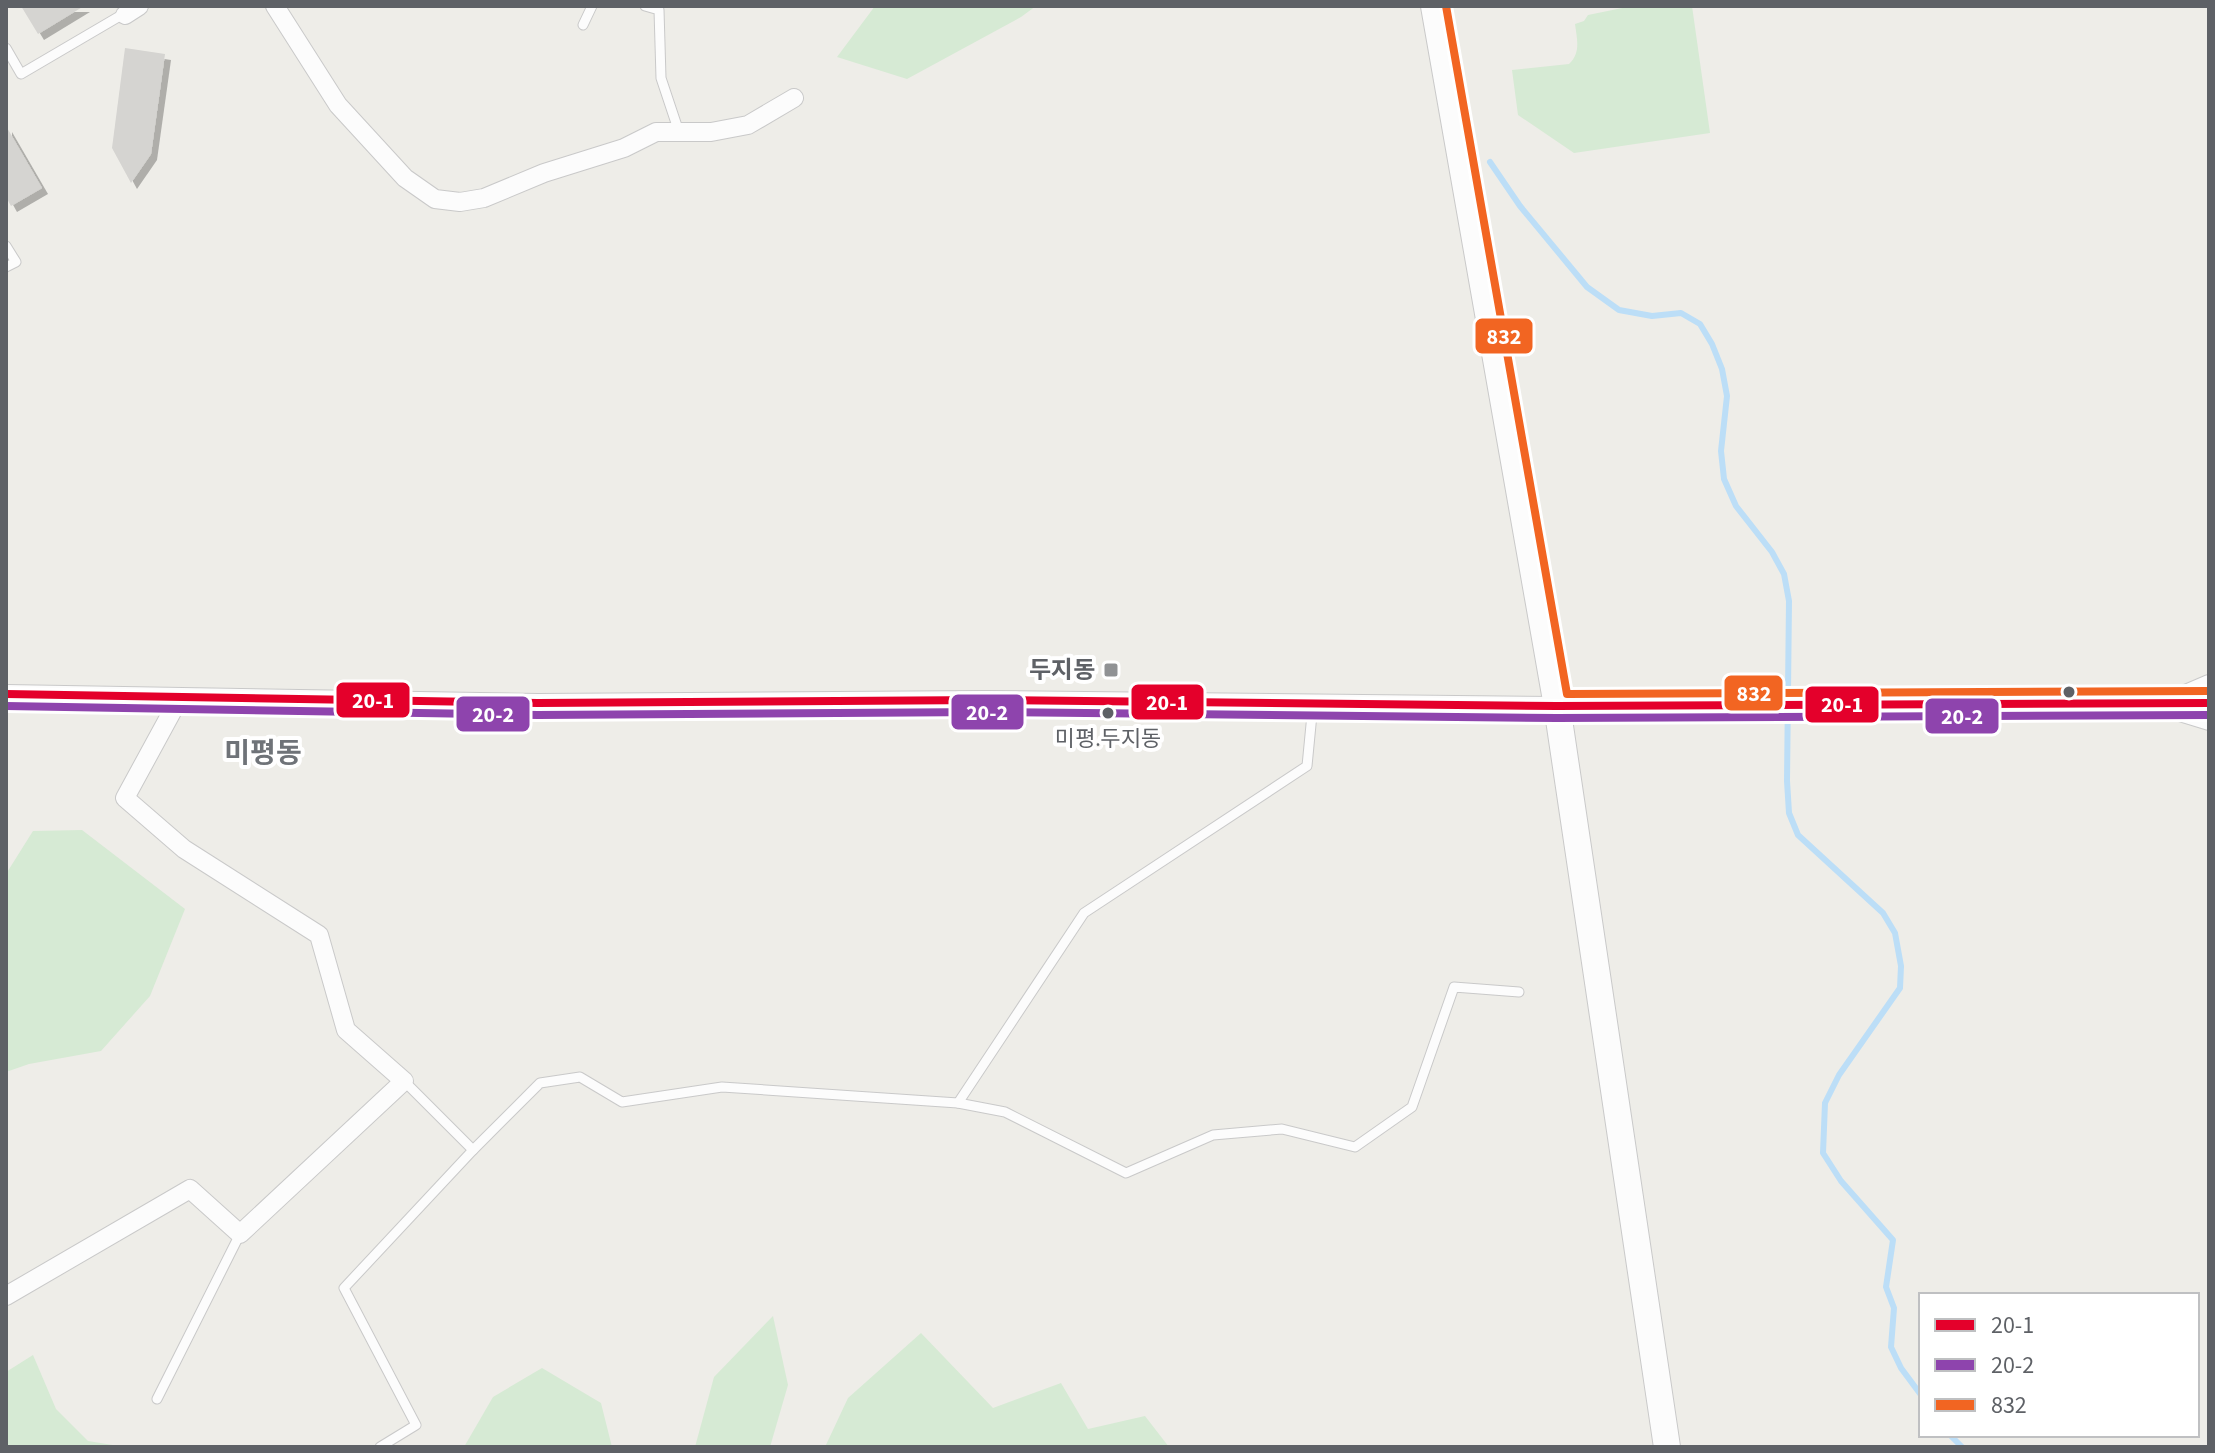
<svg xmlns="http://www.w3.org/2000/svg" width="2215" height="1453" font-family="'Source Sans 3','Noto Sans KR',sans-serif">
<style>
.green{fill:#d6ead4}
.lines{fill:none;stroke-linecap:round;stroke-linejoin:round}
.stream{stroke:#bcdef7;stroke-width:6}
.building{fill:#d5d4d1;filter:url(#shadow)}
.lane-casing{stroke:#c9c9c9;stroke-width:11}
.street-casing{stroke:#c9c9c9;stroke-width:20}
.secondary-casing{stroke:#c9c9c9;stroke-width:28}
.lane{stroke:#fcfcfc;stroke-width:9}
.street{stroke:#fcfcfc;stroke-width:18}
.secondary{stroke:#fcfcfc;stroke-width:26}
.bus-1-casing{stroke:#fff;stroke-width:14}
.bus-2-casing{stroke:#fff;stroke-width:14}
.bus-3-casing{stroke:#fff;stroke-width:14}
.bus-1{stroke:#e4002b;stroke-width:8}
.bus-2{stroke:#8e44ad;stroke-width:8}
.bus-3{stroke:#f26522;stroke-width:8}
.poi-dot{fill:#909294;stroke:#fff;stroke-width:3}
.bus-dot{fill:#5e6166;stroke:#fff;stroke-width:3}
.labels{text-anchor:middle;stroke-width:8;stroke-linejoin:round;paint-order:stroke}
.bus-label{font-size:22px;fill:#5e6166;stroke:#fff}
.poi-label{font-size:24px;font-weight:bold;fill:#5e6166;stroke:#fff;text-anchor:end}
.quarter-label{font-size:28px;font-weight:bold;fill:#6f7378;stroke:#fff}
.line-badge{stroke:#fff;stroke-width:3}
.badge-label{font-size:22px;text-anchor:middle;font-weight:bold;fill:#fff}
</style>
<defs>
<filter id="shadow"><feDropShadow dx="6" dy="6" stdDeviation="0" flood-color="#0004"/></filter>
</defs>
<rect width="100%" height="100%" fill="#eeede8"/>
<g class="green">
<path d="M875,6H1036L1021,17L907,79L837,57Z"/>
<path d="M1632,6H1692L1710,133L1574,153L1518,115L1512,70L1569,64C1581,53 1577,39 1575,24L1584,21L1588,15Z"/>
<path d="M82,830L185,909L150,996L101,1051L29,1064L6,1072V874L33,831Z"/>
<path d="M773,1316L788,1385L770,1447H695L714,1377Z"/>
<path d="M921,1333L993,1408L1061,1383L1088,1429L1145,1416L1169,1447H825L848,1398Z"/>
<path d="M33,1355L56,1409L88,1441L125,1447H6V1372Z"/>
<path d="M542,1368L601,1403L612,1447H464L493,1397Z"/>
</g>
<g class="lines">
<g class="stream">
<path d="M1490,162L1520,206L1587,287L1619,310L1652,316L1681,313L1700,324L1712,344L1722,369L1727,396L1721,451L1724,479L1736,506L1772,552L1784,574L1789,601L1787,781L1789,813L1798,835L1883,913L1895,933L1901,966L1900,988L1839,1075L1825,1103L1823,1153L1841,1181L1893,1240L1886,1287L1894,1308L1891,1347L1901,1368L1921,1395"/>
<path d="M1950,1435L1962,1447"/>
</g>
</g>
<g class="building">
<path d="M21,6H84L38,34Z"/>
<path d="M125,48L165,54L151,154L131,183L112,148Z"/>
<path d="M6,126L42,188L11,206L6,197Z"/>
</g>
<g class="lines">
<defs>
<g id="lane">
<path d="M645,6L659,10L661,78L679,132"/>
<path d="M583,25L592,6"/>
<path d="M6,48L21,74L125,13"/>
<path d="M6,246L16,262L6,267"/>
<path d="M958,1103L1005,1112L1126,1173L1213,1135L1282,1129L1355,1147L1412,1107L1454,987L1519,992"/>
<path d="M473,1150L540,1083L580,1077L622,1102L722,1087L958,1103L1084,913L1307,766L1313,704"/>
<path d="M157,1399L240,1234"/>
<path d="M380,1447L416,1425L344,1288L473,1150L404,1081"/>
</g>
<g id="street">
<path d="M275,6L338,105L405,178L435,199L460,202L484,198L544,173L624,148L656,132H711L748,125L794,98"/>
<path d="M125,15L139,6"/>
<path d="M6,694L538,703L986,700L1557,706L2209,703"/>
<path d="M2174,699L2209,684"/>
<path d="M2173,710L2209,721"/>
<path d="M6,1296L190,1189L240,1234L404,1081L346,1030L319,935L184,849L125,798L180,697"/>
</g>
<path id="secondary" d="M1434,6L1557,706L1667,1447"/>
</defs>
<use href="#lane" class="lane-casing"/>
<use href="#street" class="street-casing"/>
<use href="#secondary" class="secondary-casing"/>
<use href="#lane" class="lane"/>
<use href="#street" class="street"/>
<use href="#secondary" class="secondary"/>
<defs>
<path id="bus-1" d="M6,694L538,703L986,700L1557,706L2209,703"/>
<path id="bus-2" d="M6,706L538,715L986,712L1557,718L2209,715"/>
<path id="bus-3" d="M1446,6L1567,694L2209,691"/>
</defs>
<use href="#bus-1" class="bus-1-casing"/>
<use href="#bus-2" class="bus-2-casing"/>
<use href="#bus-3" class="bus-3-casing"/>
<use href="#bus-1" class="bus-1"/>
<use href="#bus-2" class="bus-2"/>
<use href="#bus-3" class="bus-3"/>
</g>
<rect class="poi-dot" x="1103" y="662" width="16" height="16" rx="4"/>
<g class="bus-dot">
<circle cx="2069" cy="692" r="7"/>
<circle cx="1108" cy="713" r="7"/>
</g>
<g class="labels">
<g class="bus-label">
<text x="1108" y="746">미평.두지동</text>
</g>
<g class="poi-label">
<text x="1095" y="678">두지동</text>
</g>
<g class="quarter-label">
<text x="263" y="762">미평동</text>
</g>
</g>
<g class="line-badge">
<rect x="1474" y="317" width="60" height="38" rx="8" fill="#f26522"/>
<rect x="1723" y="674" width="61" height="38" rx="8" fill="#f26522"/>
<rect x="335" y="681" width="76" height="38" rx="8" fill="#e4002b"/>
<rect x="1130" y="683" width="75" height="38" rx="8" fill="#e4002b"/>
<rect x="1804" y="685" width="76" height="39" rx="8" fill="#e4002b"/>
<rect x="950" y="693" width="75" height="38" rx="8" fill="#8e44ad"/>
<rect x="455" y="695" width="76" height="38" rx="8" fill="#8e44ad"/>
<rect x="1924" y="697" width="76" height="38" rx="8" fill="#8e44ad"/>
</g>
<g class="badge-label">
<text x="1504" y="344">832</text>
<text x="1754" y="701">832</text>
<text x="373" y="708">20-1</text>
<text x="1167" y="710">20-1</text>
<text x="1842" y="712">20-1</text>
<text x="987" y="720">20-2</text>
<text x="493" y="722">20-2</text>
<text x="1962" y="724">20-2</text>
</g>
<rect width="2215" height="1453" fill="none" stroke="#5e6166" stroke-width="16"/>
<rect x="1919" y="1293" width="280" height="144" fill="#ffffff" stroke="#bfc0c2" stroke-width="2"/>
<rect x="1935" y="1319" width="40" height="12" fill="#e4002b" stroke="#bfc0c2" stroke-width="2"/>
<text x="1991" y="1333" font-size="24" fill="#5e6166">20-1</text>
<rect x="1935" y="1359" width="40" height="12" fill="#8e44ad" stroke="#bfc0c2" stroke-width="2"/>
<text x="1991" y="1373" font-size="24" fill="#5e6166">20-2</text>
<rect x="1935" y="1399" width="40" height="12" fill="#f26522" stroke="#bfc0c2" stroke-width="2"/>
<text x="1991" y="1413" font-size="24" fill="#5e6166">832</text>
</svg>
